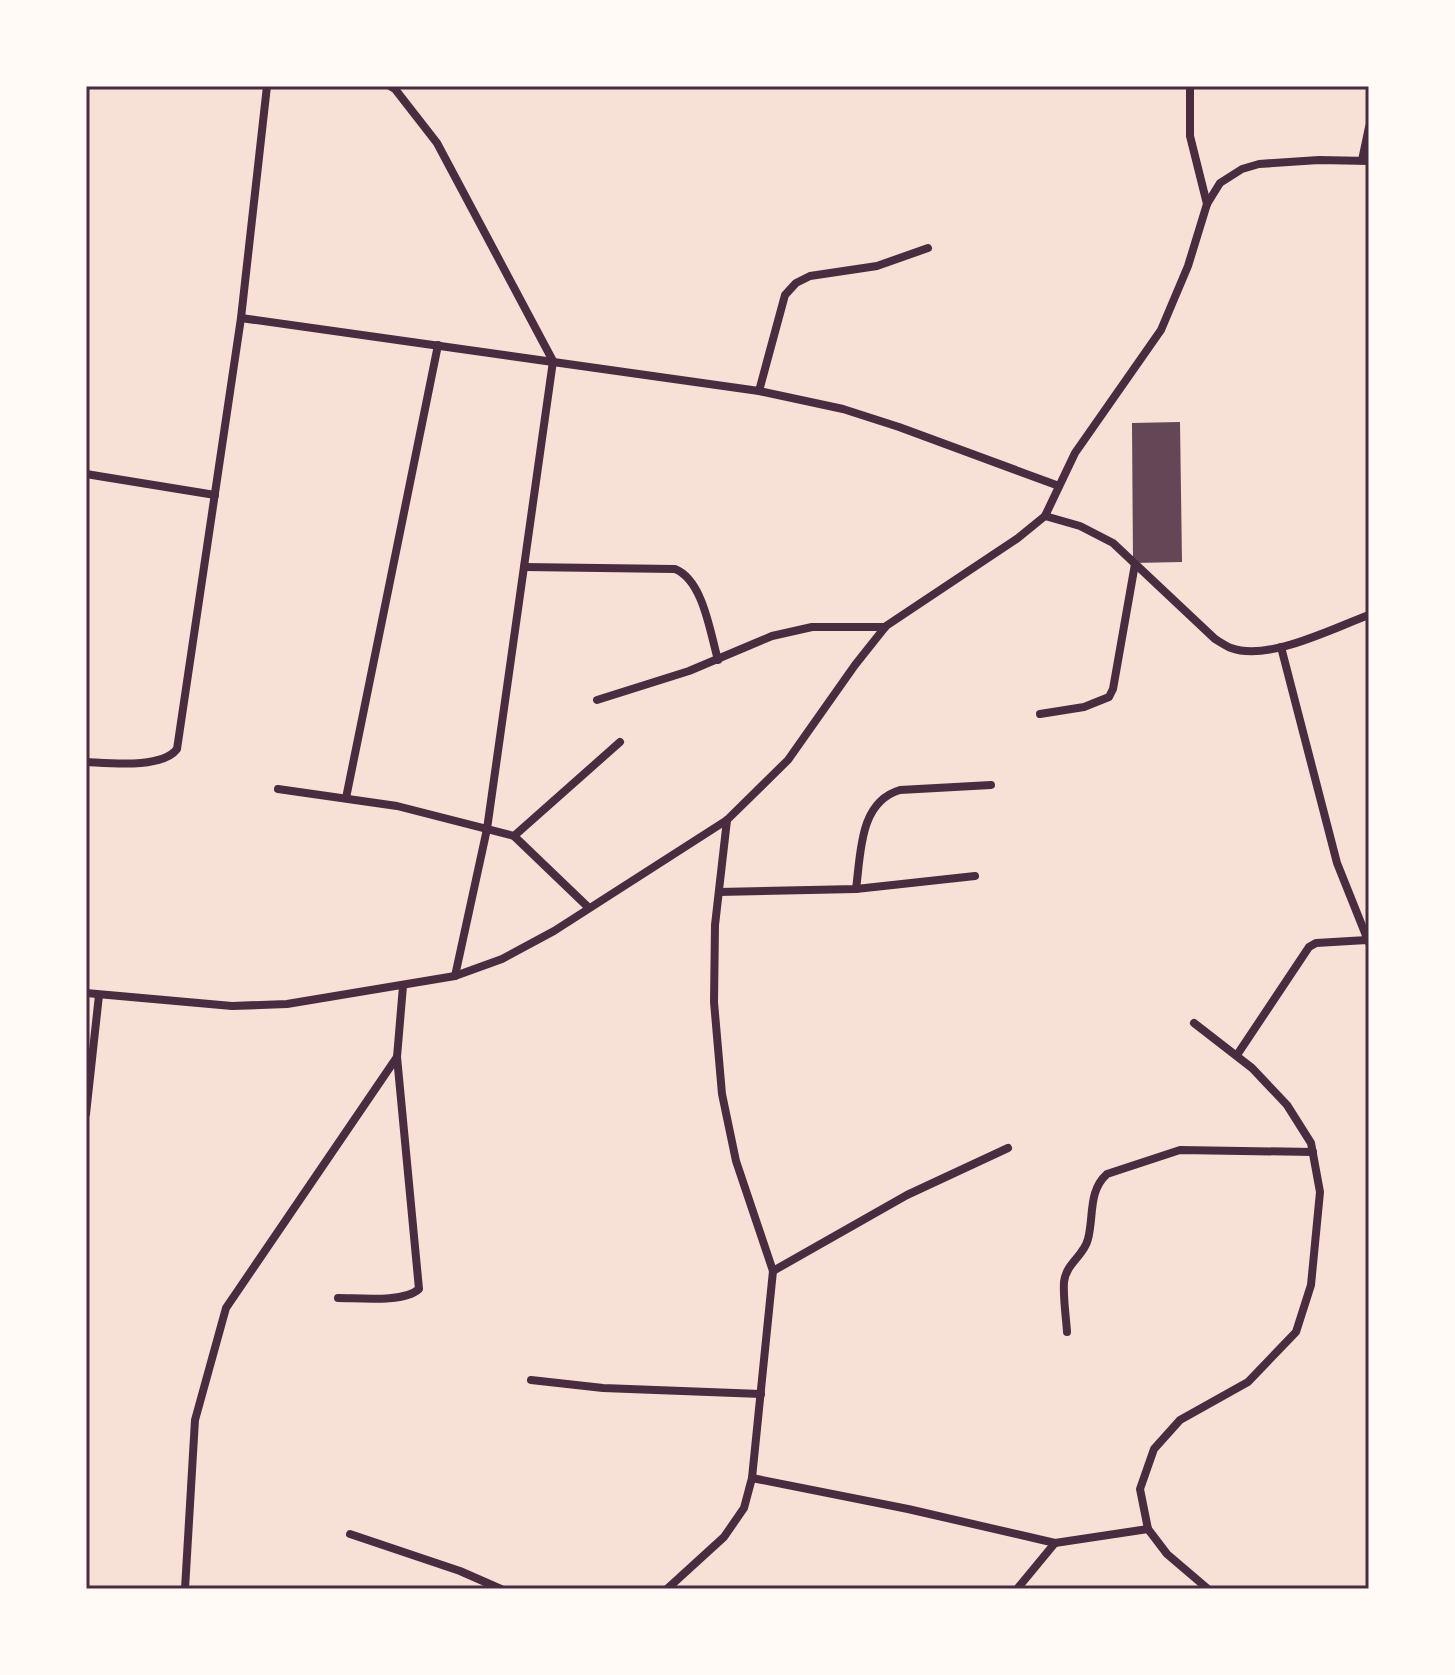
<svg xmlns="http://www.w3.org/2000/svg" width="1455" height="1675" font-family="'PT Sans Narrow',sans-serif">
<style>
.building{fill:#644757}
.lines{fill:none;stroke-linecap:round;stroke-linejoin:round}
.minor{stroke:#4a2c40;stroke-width:8}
.neatline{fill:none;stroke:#4a2c40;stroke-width:3}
</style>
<rect width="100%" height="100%" fill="#f7e1d7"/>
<path class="building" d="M1180,422L1182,562L1133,563L1132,423Z"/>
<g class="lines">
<g class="minor">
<path d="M390,86L395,89L437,143L553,361L487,829L455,976"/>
<path d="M1190,86V136L1207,204"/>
<path d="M1362,160L1369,127"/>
<path d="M241,318L759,391L843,409L899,427L1059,486"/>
<path d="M759,391L785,295L796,283L810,276L877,266L928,248"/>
<path d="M86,474L215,495"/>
<path d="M1045,516L1080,526L1113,543L1215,639C1220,642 1226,646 1231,648C1268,662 1333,628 1369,615"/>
<path d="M524,567L675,569C703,580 710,632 718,660"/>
<path d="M1281,647L1337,863L1369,943"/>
<path d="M597,700L689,671L772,636L812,627H885"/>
<path d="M1040,714L1084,707L1109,697L1113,689L1135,564"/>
<path d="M86,762C109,763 162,769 177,749L241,318L267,86"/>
<path d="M278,789L397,806L514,836L589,908"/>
<path d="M346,798L438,345"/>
<path d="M514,836L620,742"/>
<path d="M856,889C861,853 859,802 900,790L991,785"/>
<path d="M719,892L856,889L975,876"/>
<path d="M86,993L232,1006L287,1004L455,976L502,959L554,931L727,820L788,760L855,665L886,626L1018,538L1045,516L1075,453L1161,330L1188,266L1207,204L1220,183L1242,169L1259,164L1319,160L1369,161"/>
<path d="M1194,1023L1252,1068L1287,1105L1311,1143L1320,1192L1311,1285L1296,1332L1248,1382L1180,1420L1154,1449L1140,1489L1148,1529L1167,1554L1208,1589"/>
<path d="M1237,1055L1309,947L1316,943L1367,940"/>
<path d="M86,1114L99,995"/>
<path d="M773,1271L907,1195L1008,1148"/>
<path d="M338,1298C359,1298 404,1303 419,1289L397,1057"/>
<path d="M1067,1332C1066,1316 1063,1298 1064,1282C1066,1263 1084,1256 1088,1239C1094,1216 1088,1191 1107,1174L1180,1150L1313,1152"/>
<path d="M531,1380L603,1388L761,1394"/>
<path d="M752,1478L908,1509L1055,1543"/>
<path d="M350,1534L460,1571L501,1589"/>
<path d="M185,1589L195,1420L226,1308L397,1057L403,986"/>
<path d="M667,1589L724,1537L744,1508L752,1478L773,1271L736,1161L722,1094L714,1002L715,925L727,820"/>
<path d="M1017,1589L1055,1543L1148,1529"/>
</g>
</g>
<rect width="1455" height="1675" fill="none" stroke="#fffaf5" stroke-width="176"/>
<rect x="88" y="88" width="1279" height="1499" class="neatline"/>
</svg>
